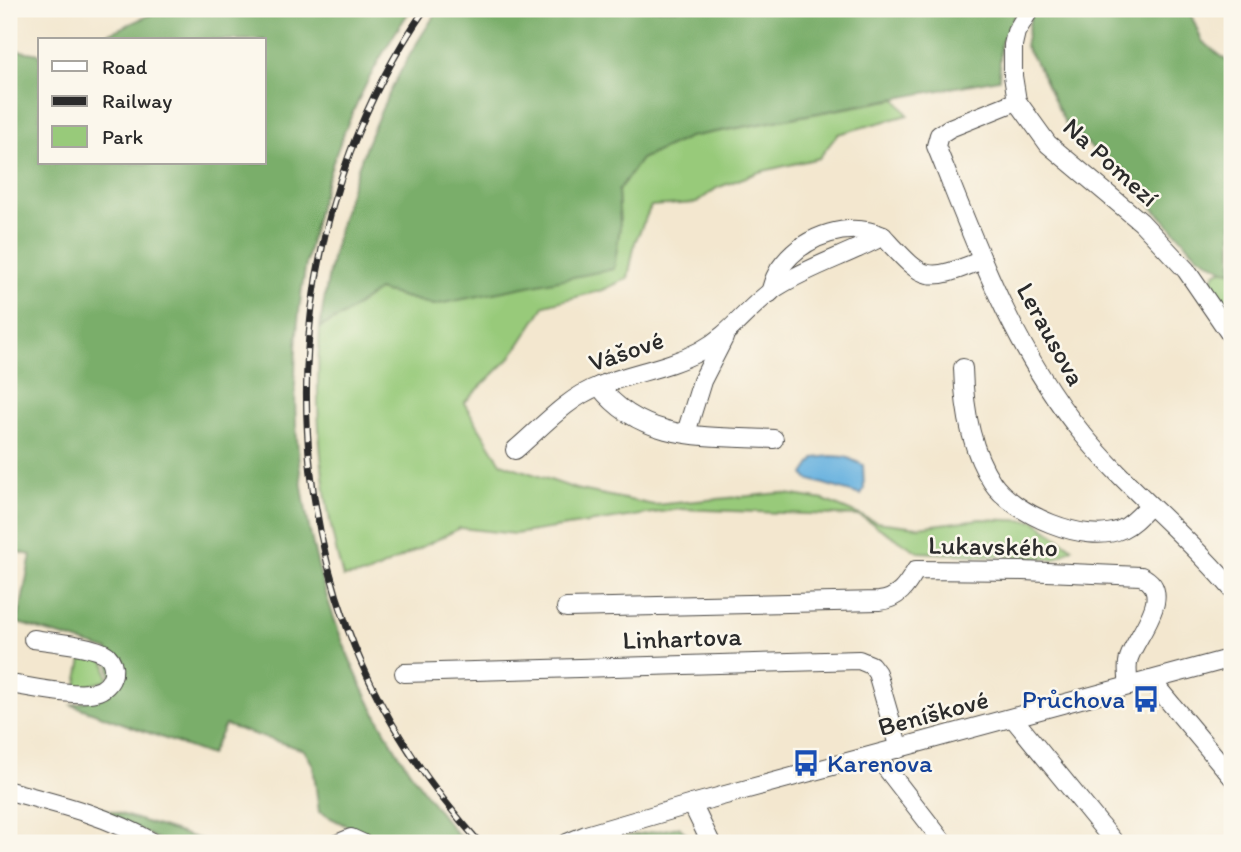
<svg xmlns="http://www.w3.org/2000/svg" width="1241" height="852" font-family="Itim,sans-serif">
<style>
.green{fill:#98ca7a;stroke:#627a52;stroke-width:2}
.forest{fill:#7aae6a;stroke:#526c4a;stroke-width:2}
.water{fill:#66b1df;stroke:#486e85;stroke-width:2}
.lines{fill:none;stroke-linecap:round;stroke-linejoin:round}
.street-casing{stroke:#494744;stroke-width:20}
.street{stroke:#fff;stroke-width:18}
.rail-casing{stroke:#2b2b2b;stroke-width:7}
.rail{stroke:#fbf7ec;stroke-width:4.5;stroke-dasharray:13;stroke-linecap:butt}
.labels{text-anchor:middle;stroke-width:5;stroke-linejoin:round;paint-order:stroke}
.street-label{font-size:26px;fill:#2b2b2b;stroke:#fbf7ec}
.transit-label{font-size:26px;fill:#164399;stroke:#fbf7ec;text-anchor:end}
</style>
<rect width="100%" height="100%" fill="#fbf7ec"/>
<filter id="ink" filterUnits="userSpaceOnUse"><feTurbulence type="fractalNoise" baseFrequency=".0143" numOctaves="2"/><feDisplacementMap in="SourceGraphic" scale="14" xChannelSelector="R" yChannelSelector="G"/><feConvolveMatrix kernelMatrix="1 2 1 2 8 2 1 2 1" color-interpolation-filters="sRGB"/></filter>
<filter id="wash" filterUnits="userSpaceOnUse"><feTurbulence type="fractalNoise" baseFrequency=".00686" numOctaves="4" result="noise"/><feDisplacementMap in="SourceGraphic" scale="28" xChannelSelector="R" yChannelSelector="G"/><feGaussianBlur stdDeviation="1.57" result="paint"/><feColorMatrix in="noise" values="0 0 0 0 0 0 0 0 0 0 0 0 0 0 0 0 0 1.4 0 .05"/><feComposite in="paint" operator="in"/></filter>
<g filter="url(#wash)">
<rect width="100%" height="100%" fill="#f3e7cf"/>
<g class="green">
<path d="M896,99L908,115L838,134L819,158L759,172L717,188L696,203L651,206L635,242L628,278L603,290L545,305L511,357L464,403L501,463L576,489L654,505L781,493L824,500L876,522L918,527L980,519L1035,521L1072,548L1055,559L918,552L860,516L680,509L515,534L460,528L368,574L343,577C320,495 314,412 320,327L343,316L378,290L434,305L620,227L618,191L641,159L689,137Z"/>
<path d="M1226,269L1232,271V318C1224,306 1196,273 1226,269Z"/>
<path d="M90,655L105,661L108,680L76,689L82,659Z"/>
</g>
<g class="forest">
<path d="M163,9H411C236,261 263,615 465,843H374L369,837L319,812L313,765L304,750L225,725L210,755L72,705L100,697L112,689L108,650L18,623L31,555L9,550V49L40,54V163H264V40H94Z"/>
<path d="M439,9H1018L1001,43L999,79L689,137L641,159L618,191L620,227L614,269L434,305L378,290L343,316L320,327C336,211 372,105 439,9Z"/>
<path d="M1037,9H1202L1191,15L1202,41L1232,65V271L1224,270L1197,255L1119,171L1066,125L1038,66L1025,46L1031,15Z"/>
<path d="M89,804L212,843H165Z"/>
<path d="M679,827L696,843H602L613,839Z"/>
</g>
<path class="water" d="M831,456L846,457L863,465L864,489L861,495L807,479L804,474L815,458Z"/>
</g>
<g filter="url(#ink)">
<g class="lines">
<defs>
<g id="street">
<path d="M1030,9L1016,32L1013,45V76L1017,101L1048,144L1141,222L1186,270L1232,337"/>
<path d="M1017,101L950,128L939,135L936,146C976,245 1012,347 1080,431C1126,488 1185,533 1232,589"/>
<path d="M770,293C773,282 776,272 784,263C807,235 849,221 883,236"/>
<path d="M963,368C964,407 970,449 992,482C1012,513 1086,546 1122,529C1133,524 1141,514 1150,505"/>
<path d="M599,386C642,443 710,436 774,439"/>
<path d="M686,433L702,381L724,338"/>
<path d="M515,450C541,428 567,398 599,386C633,372 666,369 700,351C732,334 748,306 777,287C810,266 848,255 883,236C924,280 924,284 982,260"/>
<path d="M566,608L879,601C899,599 907,585 916,570L1023,571L1141,576C1177,593 1136,635 1129,658C1126,667 1128,677 1129,686"/>
<path d="M404,673L859,660L871,665L877,673L899,749"/>
<path d="M1151,680L1232,777"/>
<path d="M9,684C31,687 75,697 95,692C104,690 111,683 113,674C114,667 112,660 107,655C96,646 48,641 33,639"/>
<path d="M1013,718L1115,843"/>
<path d="M876,755L944,843"/>
<path d="M9,791C59,804 108,816 154,843"/>
<path d="M692,804L711,843"/>
<path d="M339,843L351,838L362,843"/>
<path d="M567,843L586,835L692,804L1232,658"/>
</g>
</defs>
<use href="#street" class="street-casing"/>
<use href="#street" class="street"/>
<defs>
<path id="rail" d="M425,9C301,188 273,423 347,627C376,707 424,781 480,843"/>
</defs>
<use href="#rail" class="rail-casing"/>
<use href="#rail" class="rail"/>
</g>
</g>
<defs>
<symbol id="bus-bare" viewBox="-9 -9 18 18"><path d="M-5-6H5V4H4V6H2V4H-2V6H-4V4H-5ZM-3.5-4V0h7V-4ZM-3.5 1.2v1.5H-2V1.2ZM2 1.2v1.5H3.5V1.2Z" fill="#1a4fb4" stroke="#fbf7ec" stroke-width="2.5" paint-order="stroke"/></symbol>
</defs>
<g fill-rule="evenodd">
<use href="#bus-bare" x="1127" y="680" width="38" height="38"/>
<use href="#bus-bare" x="787" y="744" width="38" height="38"/>
</g>
<g class="labels">
<g class="street-label">
<text transform="translate(1111 162) rotate(42)" y="9">Na Pomezí</text>
<text transform="translate(1051 334) rotate(61)" y="9">Lerausova</text>
<text transform="translate(626 351) rotate(-19)" y="9">Vášové</text>
<text transform="translate(993 546) rotate(1)" y="9">Lukavského</text>
<text transform="translate(682 638) rotate(-2)" y="9">Linhartova</text>
<text transform="translate(933 713) rotate(-15)" y="9">Beníškové</text>
</g>
<g class="transit-label">
<text x="1125" y="708">Průchova</text>
<text x="827" y="772" text-anchor="start">Karenova</text>
</g>
</g>
<rect width="1241" height="852" fill="none" stroke="#fbf7ec" stroke-width="35"/>
<rect x="38" y="38" width="228" height="126" fill="#fbf7ec" stroke="#a8a59f" stroke-width="2"/>
<rect x="52" y="61" width="35" height="10" fill="#ffffff" stroke="#a8a59f" stroke-width="2"/>
<text x="102" y="74" font-size="21" fill="#2b2b2b">Road</text>
<rect x="52" y="96" width="35" height="10" fill="#2b2b2b" stroke="#a8a59f" stroke-width="2"/>
<text x="102" y="108" font-size="21" fill="#2b2b2b">Railway</text>
<rect x="52" y="126" width="35" height="21" fill="#98ca7a" stroke="#a8a59f" stroke-width="2"/>
<text x="102" y="144" font-size="21" fill="#2b2b2b">Park</text>
</svg>
